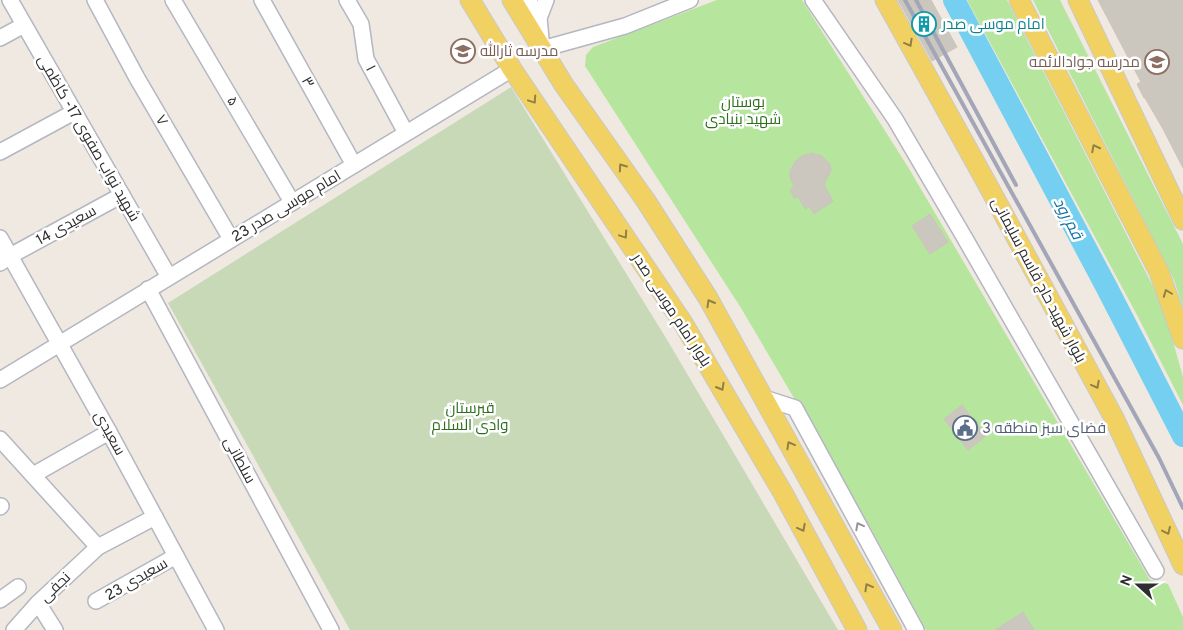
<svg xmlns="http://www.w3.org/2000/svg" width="1183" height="630" font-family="Overpass,Cairo,sans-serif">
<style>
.green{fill:#b6e59e}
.cemetery{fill:#c8d9b8}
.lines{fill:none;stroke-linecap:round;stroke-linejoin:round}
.river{stroke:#75cff0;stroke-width:22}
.building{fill:#cbc7bf;stroke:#cbc5ba}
.minor-casing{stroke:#b4b7c1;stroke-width:18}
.major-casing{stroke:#c9c9c9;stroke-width:21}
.minor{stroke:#fff;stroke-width:15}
.major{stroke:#f2d163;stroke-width:19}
.rail{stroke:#a3a6b8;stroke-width:4}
.oneway{stroke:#908048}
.oneway2{stroke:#969696}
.labels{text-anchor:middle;stroke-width:5;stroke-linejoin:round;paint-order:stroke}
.culture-label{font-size:15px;fill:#0d838f;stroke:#fff;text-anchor:start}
.education-label{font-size:15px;fill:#785e54;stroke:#fff;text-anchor:start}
.street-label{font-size:15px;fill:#2e2e2e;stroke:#fff}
.park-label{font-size:15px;fill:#2c6e1b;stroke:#fff}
.service-label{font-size:15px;fill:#4e5e75;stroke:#fff;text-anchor:start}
.water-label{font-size:16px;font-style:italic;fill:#0d6fa3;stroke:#fff}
</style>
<rect width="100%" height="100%" fill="#efe9e1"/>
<g class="green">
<path d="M717,0H802L908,167L1150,580L1168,584L1183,617V630H926L873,532L741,308L585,66L586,55L593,47Z"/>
<path d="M967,0H1007L1163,306L1183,377V405L1136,313Z"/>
<path d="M1033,0H1060L1183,244V308L1174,280Z"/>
</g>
<path class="cemetery" d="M511,87L666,338L838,630H350L168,303Z"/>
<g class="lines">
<path class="river" d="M954,0L1107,288L1183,436"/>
</g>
<g class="building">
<path d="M898,0H931L957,47L932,61Z"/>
<path d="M1098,0H1183V168L1163,129L1145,98H1144L1137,84L1141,82Z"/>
<path d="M811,153L822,156L830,164L831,170L824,185L833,201L814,214L809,206L805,209L798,196L795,199L790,190L794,187L790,177V171L795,162L802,156Z"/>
<path d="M930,214L948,242L930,254L912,226Z"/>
<path d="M962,405L986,436L968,450L944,419Z"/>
<path d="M1023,612L1034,630H995Z"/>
</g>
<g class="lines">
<defs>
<g id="minor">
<path d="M10,0L169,277"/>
<path d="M95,0L137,78L231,239"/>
<path d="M173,0L292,202"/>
<path d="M262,0L354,165"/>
<path d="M347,0L361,24L366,59L406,133"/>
<path d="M528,0L539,18L542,49L625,26L690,0"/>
<path d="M813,0L895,119L963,235L1156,571"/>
<path d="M539,18L546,0"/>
<path d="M0,38L24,25"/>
<path d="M0,152L74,112"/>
<path d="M0,238L109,432L216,630"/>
<path d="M0,263L10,256L122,195"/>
<path d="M148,289L331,630"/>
<path d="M0,380L512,69"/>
<path d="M764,398L795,408L916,630"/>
<path d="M0,439L98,547"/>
<path d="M33,475L109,432"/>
<path d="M0,507L1,506"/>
<path d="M0,600L18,587"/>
<path d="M96,601L176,556"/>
<path d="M38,603L55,630"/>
<path d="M14,630L38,603L98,547L155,517"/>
</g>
<g id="major">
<path d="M470,0L512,69L683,323L783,493L857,630"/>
<path d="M512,0L564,85L646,201L708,298L892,630"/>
<path d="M885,0L985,180L1114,418L1183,565"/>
<path d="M1019,0L1159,272L1183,339"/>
<path d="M1078,0L1183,220"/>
</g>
</defs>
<use href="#minor" class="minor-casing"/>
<use href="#major" class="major-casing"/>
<use href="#minor" class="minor"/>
<use href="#major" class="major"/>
<g class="rail">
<path d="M905,0L1159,458L1183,508"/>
<path d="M916,0L1016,185"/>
</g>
</g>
<defs><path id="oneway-chevron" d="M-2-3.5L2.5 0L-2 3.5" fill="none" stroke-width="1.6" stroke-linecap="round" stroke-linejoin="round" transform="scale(1.25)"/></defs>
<g class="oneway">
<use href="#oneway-chevron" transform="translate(909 43) rotate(61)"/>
<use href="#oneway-chevron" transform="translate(533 100) rotate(56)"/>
<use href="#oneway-chevron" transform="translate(1095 148) rotate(-117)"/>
<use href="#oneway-chevron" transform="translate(622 167) rotate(-125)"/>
<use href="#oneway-chevron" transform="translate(624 235) rotate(56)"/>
<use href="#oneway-chevron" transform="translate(1167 293) rotate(-111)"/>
<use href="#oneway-chevron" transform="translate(710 303) rotate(-120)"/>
<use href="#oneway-chevron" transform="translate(1096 385) rotate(62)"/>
<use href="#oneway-chevron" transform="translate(721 387) rotate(60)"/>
<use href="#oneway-chevron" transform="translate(790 445) rotate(-119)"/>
<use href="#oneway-chevron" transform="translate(802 528) rotate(62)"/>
<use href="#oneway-chevron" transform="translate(1167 531) rotate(65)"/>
<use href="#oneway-chevron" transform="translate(868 587) rotate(-119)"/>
</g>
<use class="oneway2" href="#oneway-chevron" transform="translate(859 526) rotate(-118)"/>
<defs>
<symbol id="building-ring" viewBox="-11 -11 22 22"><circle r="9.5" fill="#fff" stroke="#0f9aa8" stroke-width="1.5"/><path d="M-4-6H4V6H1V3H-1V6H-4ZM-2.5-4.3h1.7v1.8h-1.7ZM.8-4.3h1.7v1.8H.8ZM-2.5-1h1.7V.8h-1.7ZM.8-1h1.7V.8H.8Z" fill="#0f9aa8"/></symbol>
<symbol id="school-ring" viewBox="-11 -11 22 22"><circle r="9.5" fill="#fff" stroke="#8d6e63" stroke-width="1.5"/><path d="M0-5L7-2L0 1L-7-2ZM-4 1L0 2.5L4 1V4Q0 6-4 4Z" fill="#8d6e63"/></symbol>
<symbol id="civic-ring" viewBox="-11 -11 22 22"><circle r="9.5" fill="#fff" stroke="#5c6f8a" stroke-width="1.5"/><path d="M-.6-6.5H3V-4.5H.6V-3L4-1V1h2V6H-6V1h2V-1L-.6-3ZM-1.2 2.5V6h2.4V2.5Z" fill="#5c6f8a"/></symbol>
</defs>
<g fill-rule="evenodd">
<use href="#building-ring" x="910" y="10" width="28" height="28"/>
<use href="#school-ring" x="449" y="37" width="28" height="28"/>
<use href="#school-ring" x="1143" y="48" width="28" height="28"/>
<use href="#civic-ring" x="951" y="414" width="28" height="28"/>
</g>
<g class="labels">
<g class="culture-label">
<text x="942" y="29">امام موسی صدر</text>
</g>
<g class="education-label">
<text x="480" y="56">مدرسه ثارالله</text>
<text x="1140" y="67" text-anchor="end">مدرسه جوادالائمه</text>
</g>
<g class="street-label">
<text transform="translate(371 68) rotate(62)" y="5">۱</text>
<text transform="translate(308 82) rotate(61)" y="5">۳</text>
<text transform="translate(233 101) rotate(59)" y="5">۵</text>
<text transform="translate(162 120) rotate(60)" y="5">۷</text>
<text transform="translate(89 138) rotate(60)" y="5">شهید نواب صفوی 17- کاظمی</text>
<text transform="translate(286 206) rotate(-31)" y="5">امام موسی صدر 23</text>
<text transform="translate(66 225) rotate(-29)" y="5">سعیدی 14</text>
<text transform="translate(1039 280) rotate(62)" y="5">بلوار شهید حاج قاسم سلیمانی</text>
<text transform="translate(672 310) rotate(57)" y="5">بلوار امام موسی صدر</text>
<text transform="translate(110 433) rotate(61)" y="5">سعیدی</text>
<text transform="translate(240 460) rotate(62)" y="5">سلطانی</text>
<text transform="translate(136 579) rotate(-30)" y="5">سعیدی 23</text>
<text transform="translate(55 587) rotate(-44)" y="5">نجفی</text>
</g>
<g class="park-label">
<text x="743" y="107">بوستان<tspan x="743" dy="17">شهید بنیادی</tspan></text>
<text x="470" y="413">قبرستان<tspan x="470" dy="17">وادی السلام</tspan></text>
</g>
<g class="service-label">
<text x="982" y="433">فضای سبز منطقه 3</text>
</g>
<g class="water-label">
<text transform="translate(1069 218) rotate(62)" y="6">قم رود</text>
</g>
</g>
<g transform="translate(1138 585) rotate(291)" stroke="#ffffff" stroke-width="4" paint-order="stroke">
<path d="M0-4L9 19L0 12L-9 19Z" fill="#2e2e2e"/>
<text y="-8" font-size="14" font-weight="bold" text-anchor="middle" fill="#2e2e2e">N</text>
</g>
</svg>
